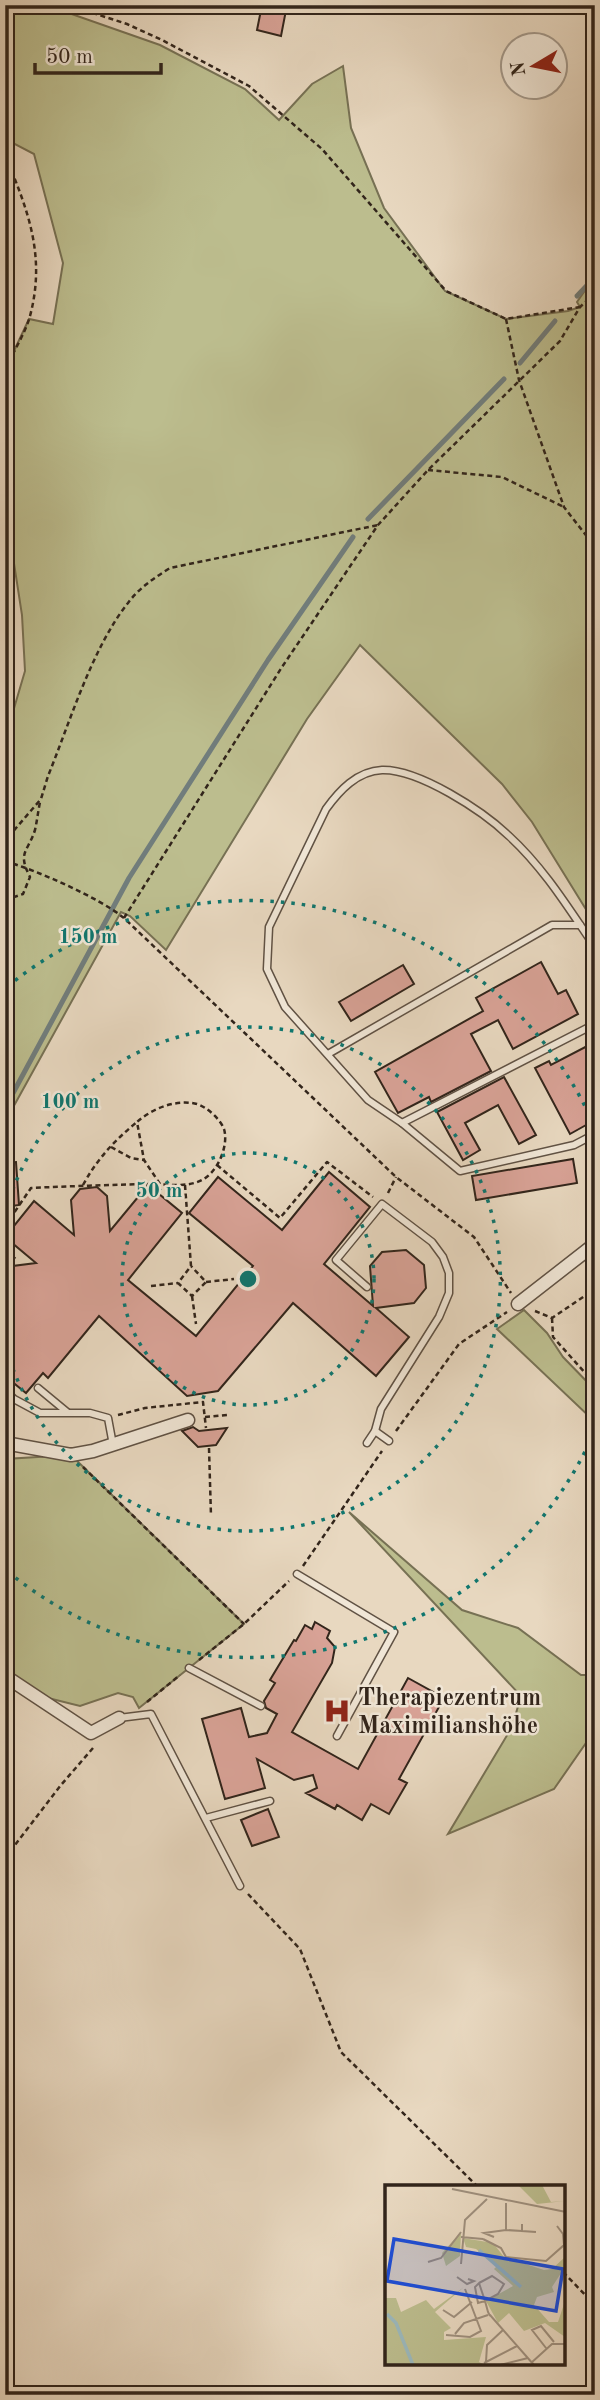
<svg xmlns="http://www.w3.org/2000/svg" width="600" height="2400" font-family="'Old Standard TT',serif">
<style>
.green{fill:#bcbd8e;stroke:#777154;stroke-width:2}
.lines{fill:none;stroke-linecap:round;stroke-linejoin:round}
.stream{stroke:#717d7c;stroke-width:5}
.building{fill:#d8a296;stroke:#32251b;stroke-width:2}
.lane-casing{stroke:#605244;stroke-width:9}
.street-casing{stroke:#605244;stroke-width:15}
.path{stroke:#32251b;stroke-width:2.5;stroke-dasharray:5 3.5;stroke-linecap:butt}
.lane{stroke:#f0e6d6;stroke-width:6}
.street{stroke:#f0e6d6;stroke-width:12}
.ring{fill:none;stroke:#0f766e;stroke-width:3.5;stroke-dasharray:3.5 7}
.labels{text-anchor:middle;stroke-width:5;stroke-linejoin:round;paint-order:stroke}
.poi-label{font-size:24px;font-weight:bold;fill:#32251b;stroke:#f0e6d6;text-anchor:start}
.inset-river{fill:none;stroke:#9bb8bc;stroke-width:3.5}
.inset-road{fill:none;stroke:#9f907e;stroke-width:2}
.view{fill:#1d4ed8;fill-opacity:0.15;stroke:#1d4ed8;stroke-width:3.5}
.inset-edge{fill:none;stroke:#32251b;stroke-width:3.5}
.centre{fill:#0f766e;stroke:#f0e6d6;stroke-width:3.5}
.ring-label{font-size:21px;text-anchor:middle;font-weight:bold;fill:#0f766e;stroke:#f0e6d6;stroke-width:5;stroke-linejoin:round;paint-order:stroke}
</style>
<rect width="100%" height="100%" fill="#e8d8c0"/>
<filter id="stains"><feTurbulence type="fractalNoise" baseFrequency=".00286" numOctaves="4"/><feColorMatrix values="0 0 0 0 .2 0 0 0 0 .09 0 0 0 0 .02 0 0 0 .5 -.17"/></filter>
<radialGradient id="worn" r=".72"><stop offset=".6" stop-color="#630" stop-opacity="0"/><stop offset="1" stop-color="#630" stop-opacity=".3"/></radialGradient>
<g class="green">
<path d="M5,5H46L160,45L245,89L279,120L312,84L343,66L351,128L384,208L445,291L506,319L568,311L580,307L577,302L595,276V924L532,822L502,784L360,645L307,719L166,950L130,916L121,912L5,1122V739L25,671L22,615L11,544L5,530V370L29,319L53,324L63,263L34,154L5,139Z"/>
<path d="M524,1310L547,1333L563,1357L595,1390V1422L497,1329Z"/>
<path d="M71,1455L244,1624L139,1708L133,1697L118,1693L80,1706L32,1694L5,1676V1459Z"/>
<path d="M349,1512L462,1610L518,1628L581,1675H595V1730L554,1789L448,1834L512,1727L521,1696Z"/>
</g>
<g class="lines">
<g class="stream">
<path d="M577,296L595,277"/>
<path d="M520,363L555,321"/>
<path d="M368,519L504,379"/>
<path d="M5,1108L129,878L268,660L353,537"/>
</g>
</g>
<g class="building">
<path d="M262,5H287L281,36L257,30Z"/>
<path d="M541,962L558,994L566,990L578,1014L513,1049L498,1020L471,1034L491,1071L431,1102L429,1097L398,1113L375,1072L483,1011L476,998Z"/>
<path d="M403,965L414,984L351,1021L339,1002Z"/>
<path d="M595,1042V1120L570,1134L535,1068L549,1061L551,1065Z"/>
<path d="M504,1077L536,1135L519,1144L498,1105L465,1123L480,1150L463,1160L437,1112Z"/>
<path d="M573,1159L577,1183L476,1200L472,1176Z"/>
<path d="M16,1162L19,1205L5,1207V1163Z"/>
<path d="M329,1172L370,1207L324,1264L373,1306L370,1266L382,1252L406,1250L424,1265L426,1288L414,1303L376,1308L409,1337L376,1376L293,1303L218,1391L187,1396L99,1316L48,1378L43,1373L26,1393L5,1376V1267L36,1263L5,1237L34,1201L74,1235L71,1200L80,1189L97,1187L107,1196L110,1231L148,1185L182,1213L128,1280L196,1336L253,1266L189,1213L218,1177L282,1230Z"/>
<path d="M193,1427L199,1431L227,1428L216,1445L198,1447L182,1431Z"/>
<path d="M315,1622L330,1631L327,1638L335,1647L332,1663L292,1732L358,1769L408,1678L444,1698L399,1779L407,1783L389,1814L371,1804L362,1820L337,1805L335,1809L306,1793L317,1788L313,1775L294,1780L257,1759L265,1788L225,1799L202,1719L241,1708L249,1737L267,1733L277,1714L266,1708L264,1701L275,1683L270,1680L294,1640L296,1641L305,1625L312,1629Z"/>
<path d="M268,1809L279,1837L252,1846L241,1820Z"/>
</g>
<g class="lines">
<defs>
<g id="lane">
<path d="M595,1024L402,1123L460,1171L574,1145L595,1134"/>
<path d="M328,1054L552,925H580"/>
<path d="M402,1123L368,1100L285,1007L267,969L269,927L326,809C339,791 357,771 382,770C419,769 483,811 509,836C544,868 569,909 595,947"/>
<path d="M367,1287L336,1260L382,1204L432,1242L443,1257L449,1273V1293L439,1317L381,1409L375,1431L367,1443"/>
<path d="M38,1388L67,1412"/>
<path d="M5,1390L14,1399L40,1413H90L108,1418L113,1445"/>
<path d="M375,1431L389,1441"/>
<path d="M297,1574L394,1632L337,1736"/>
<path d="M189,1668L261,1706"/>
<path d="M119,1718L151,1714L240,1886"/>
<path d="M206,1818L270,1801"/>
</g>
<g id="street">
<path d="M518,1304L595,1244"/>
<path d="M5,1443L71,1455L93,1451L188,1420"/>
<path d="M5,1676L91,1733L119,1718"/>
</g>
</defs>
<use href="#lane" class="lane-casing"/>
<use href="#street" class="street-casing"/>
<g class="path">
<path d="M68,5L127,24L162,40L249,86L322,149L446,291L506,319L580,307"/>
<path d="M5,155C28,210 46,256 30,316C25,334 13,352 5,370"/>
<path d="M506,319L519,380L564,507L595,547"/>
<path d="M428,470L502,477L564,507"/>
<path d="M5,845L10,835L41,799L48,776C70,722 92,648 128,603C139,588 154,578 170,568L378,525"/>
<path d="M5,861C38,871 98,897 124,918L396,1177L474,1237L511,1293"/>
<path d="M5,900L23,894L30,877C17,852 28,852 35,830C37,821 38,812 40,802"/>
<path d="M124,918L282,667L378,525L428,470L560,341L580,307L595,293"/>
<path d="M111,1147L131,1158L144,1160"/>
<path d="M217,1165L280,1218L327,1162L373,1197"/>
<path d="M83,1185C97,1159 115,1140 137,1122"/>
<path d="M185,1185L191,1266L178,1283L192,1296L206,1282L191,1266"/>
<path d="M388,1193L396,1177"/>
<path d="M5,1226L31,1188C70,1186 110,1185 149,1184C166,1184 187,1188 202,1180C218,1172 229,1145 224,1129C220,1119 207,1107 197,1104C176,1099 153,1108 137,1122L144,1160L160,1184"/>
<path d="M5,1250L17,1260"/>
<path d="M206,1282L234,1279"/>
<path d="M151,1286L178,1283"/>
<path d="M192,1296L196,1324"/>
<path d="M535,1311L552,1318L595,1289"/>
<path d="M552,1318L553,1337L595,1384"/>
<path d="M118,1415L145,1408L203,1402L206,1428"/>
<path d="M205,1417L228,1415"/>
<path d="M396,1431L459,1344L507,1312"/>
<path d="M209,1448L211,1516"/>
<path d="M83,1467L244,1624"/>
<path d="M303,1566L382,1451"/>
<path d="M199,1660L244,1624L289,1581"/>
<path d="M147,1702L180,1675"/>
<path d="M5,1858L61,1785L93,1748"/>
<path d="M248,1894L300,1949L341,2052L477,2186"/>
<path d="M563,2272L595,2305"/>
</g>
<use href="#lane" class="lane"/>
<use href="#street" class="street"/>
</g>
<g class="ring">
<circle cx="248" cy="1279" r="126"/>
<path d="M6 1210A252 252 0 1 1 6 1348"/>
<path d="M594 1433A379 379 0 0 1 7 1571M7 987A379 379 0 0 1 594 1125"/>
</g>
<defs>
<symbol id="hospital-bare" viewBox="-9 -9 18 18"><path d="M-5-5h3v3.5h4V-5h3V5h-3V1.5h-4V5h-3Z" fill="#8f2418" stroke="#f0e6d6" stroke-width="2.5" paint-order="stroke"/></symbol>
</defs>
<g fill-rule="evenodd">
<use href="#hospital-bare" x="318" y="1692" width="38" height="38"/>
</g>
<g class="labels">
<g class="poi-label">
<text x="358" y="1705">Therapiezentrum<tspan x="358" dy="28">Maximilianshöhe</tspan></text>
</g>
</g>
<g transform="translate(385 2185)">
<rect width="180" height="180" fill="#e8d8c0"/>
<path d="M133,0H157L166,17L180,16L152,19ZM76,47L75,71L61,81L57,68ZM78,53L108,58L119,72L159,85L167,84L180,72V82L167,102L169,107L152,112L149,120L164,137H173L180,116V152L160,138L139,146L124,128L113,138L101,116L128,101L109,84L112,81L91,64L81,62ZM79,102L50,127L66,143L59,147V155L101,152L94,177L100,180H0V113H11L16,127L41,115L49,124Z" fill="#bcbd8e"/>
<path class="inset-river" d="M94,65L136,102M2,129L11,138L28,180"/>
<path class="inset-road" d="M67,4L181,27M121,18V45L137,46M137,39V46L151,47M76,52L98,54M109,52L99,48L121,45M98,54L116,63L121,72L161,76L179,60L178,49L172,41M43,77L56,73L76,47M76,79L80,35L102,14M72,92L82,99L89,96L83,94M94,98L107,91L119,99L113,109L100,116L93,118L90,102L94,98L100,116L103,127L105,131M58,125L69,132L87,117M105,130L149,180M70,149L79,138L103,130M61,150L85,152L96,146L80,104M161,163L147,145L156,141L169,157M101,177L102,160L118,145M99,178L132,161M146,178L167,159H181M115,180L143,173"/>
<path class="view" d="M9,54L178,84L171,126L2,96Z"/>
<rect width="180" height="180" class="inset-edge"/>
</g>
<circle cx="248" cy="1279" r="10" class="centre"/>
<g class="ring-label">
<text x="88" y="943">150 m</text>
<text x="70" y="1108">100 m</text>
<text x="159" y="1197">50 m</text>
</g>
<rect width="600" height="2400" fill="none" stroke="#e8d8c0" stroke-width="28"/>
<rect x="7" y="7" width="586" height="2386" fill="none" stroke="#32251b" stroke-width="3.5"/>
<rect x="14" y="14" width="572" height="2372" fill="none" stroke="#32251b" stroke-width="2"/>
<g transform="translate(534 66) rotate(260)"><circle r="33" fill="#f0e6d6" stroke="#a4998b" stroke-width="2"/>
<path d="M0-5L12 26L0 18L-12 26Z" fill="#8f2418"/>
<text y="-10" font-size="19" font-weight="bold" text-anchor="middle" fill="#32251b">N</text>
</g>
<path d="M35 63v10h126v-10" fill="none" stroke="#32251b" stroke-width="3.5"/>
<text x="46" y="63" font-size="21" fill="#32251b" stroke="#f0e6d6" stroke-width="5" paint-order="stroke">50 m</text>
<rect width="100%" height="100%" filter="url(#stains)"/>
<rect width="100%" height="100%" fill="url(#worn)"/>
</svg>
